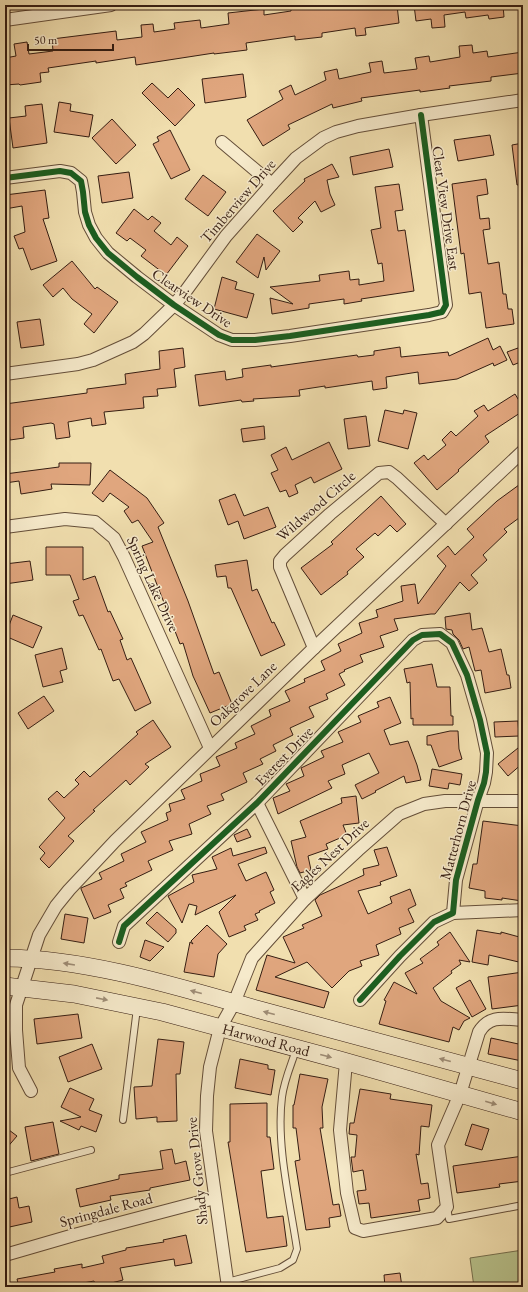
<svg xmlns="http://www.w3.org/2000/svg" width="528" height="1292" font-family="'EB Garamond',serif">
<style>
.green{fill:#b8c28c;stroke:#76704f}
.building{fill:#e0a67e;stroke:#351d12}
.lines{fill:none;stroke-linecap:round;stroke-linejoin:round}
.service-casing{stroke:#644e39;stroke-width:8}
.minor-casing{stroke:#644e39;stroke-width:14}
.secondary-casing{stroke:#351d12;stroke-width:18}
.service{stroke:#f6eacb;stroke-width:6}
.minor{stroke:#f6eacb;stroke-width:12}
.secondary{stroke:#f6eacb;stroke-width:17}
.cycleway-casing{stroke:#f6eacb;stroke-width:8}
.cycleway{stroke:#1b5e20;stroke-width:6}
.oneway{fill:#9f8e78}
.labels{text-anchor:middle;stroke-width:3;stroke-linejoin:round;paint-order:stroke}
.street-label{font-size:15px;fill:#351d12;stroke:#f6eacb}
</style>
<rect width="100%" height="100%" fill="#f1dfaf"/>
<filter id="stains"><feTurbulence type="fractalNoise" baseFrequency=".005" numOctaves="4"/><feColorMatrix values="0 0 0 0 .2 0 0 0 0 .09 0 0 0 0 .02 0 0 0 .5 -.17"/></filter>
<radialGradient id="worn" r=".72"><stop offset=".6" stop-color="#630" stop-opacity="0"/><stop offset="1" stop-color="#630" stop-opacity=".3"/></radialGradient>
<path class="green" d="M523,1250V1287H474L470,1258Z"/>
<g class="building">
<path d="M300,5H397L399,23L365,28L366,35L356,36L355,28L322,33V37L295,40V36L246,43L247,50L214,54V53L136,65L135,57L96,63V61L48,68L49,72L40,73L41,82L20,85L19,84L5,85V58L16,56L14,44L27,42L29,54L53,51L52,39L116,31L117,40L142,37L141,25L153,24L154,32L175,29L174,23L200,20L201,28L229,24L228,13L264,9V15L291,11V6Z"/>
<path d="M414,5H503L504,17L489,19L488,15L466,18L465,12L444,15L445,27L432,28L431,19L416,21Z"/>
<path d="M472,45L473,53L487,51L488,57L523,52V73L491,77V81L449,86L450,88L420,92V90L361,98L362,101L333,108L332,104L288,125L290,129L263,146L247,120L283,99L279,91L291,85L295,95L326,80L324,72L337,69L339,79L371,72L369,63L382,61L384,73L417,69L415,58L429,56L430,62L460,57L459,46Z"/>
<path d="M243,74L246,97L205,103L202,79Z"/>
<path d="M152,83L168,98L178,88L195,105L175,126L142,93Z"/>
<path d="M59,102L71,104L70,111L93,115L89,137L54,132Z"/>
<path d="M42,104L47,143L13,148L9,118L26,116L25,106Z"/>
<path d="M112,119L136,145L116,164L92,138Z"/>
<path d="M170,130L190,170L171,179L153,144L159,141L157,137Z"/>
<path d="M490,135L494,155L458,161L454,140Z"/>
<path d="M523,143V184L517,185L512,145Z"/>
<path d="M389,149L393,167L353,175L350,157Z"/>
<path d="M332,164L339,177L327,180L330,194L335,205L321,212L315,201L298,218L303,222L293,232L273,211L305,181L304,179Z"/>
<path d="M129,172L133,198L102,203L98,176Z"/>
<path d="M203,175L226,192L208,216L185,199Z"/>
<path d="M486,179L488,194L477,196L480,219L489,218L490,229L483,230L488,264L499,262L503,294H506L508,309H512L514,324L486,328L481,292L469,294L464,253L461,254L452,184Z"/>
<path d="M399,184L403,210L395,211L398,231L405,230L414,291L361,299L362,301L344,304V299L309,304V308L272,314L270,298L293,304L270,287L320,281L319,275L349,271L350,280L359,279V285L384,281L382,263L378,264L371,230L381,228L375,187Z"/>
<path d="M45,190L49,218L43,219L57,261L31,270L23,248L19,249L14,236L25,232L22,206L5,209V195Z"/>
<path d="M134,209L148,220L152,216L161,223L154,231L171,245L177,237L188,246L166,275L141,256L146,250L130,238L127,241L116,233Z"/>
<path d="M257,234L280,251L266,270L264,257L258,278L236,262Z"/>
<path d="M72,261L95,289L97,287L118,302L94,333L84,324L92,314L72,299L63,288L53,297L43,285Z"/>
<path d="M222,277L237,282L235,289L254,294L247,318L214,309Z"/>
<path d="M40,319L44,345L21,348L17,322Z"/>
<path d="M488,338L493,350L500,346L507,360L494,366L493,363L457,379L419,384L418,372L386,377L387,388L373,390L372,381L325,388V386L299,390L300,396L253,399L254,401L242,402L241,400L199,406L195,375L225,371L226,380L243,377L242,369L271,365V367L357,355L358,357L374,355V351L400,347L401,357L448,352L449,356Z"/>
<path d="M183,348L185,367L174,369L176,387L157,389L158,396L143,397L144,408L104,412L106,424L92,426L91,418L68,422L70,437L56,439L54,424L51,423L23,427L24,438L10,440L5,404L87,393V389L126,384L125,374L160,369L159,351Z"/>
<path d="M518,348L523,361L513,365L507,352Z"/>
<path d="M515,394L523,407V411L485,436L489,442L458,470L459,471L437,490L414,463L424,455L428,460L446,445L442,440L451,431L456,436L478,416L474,411L484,405L488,411Z"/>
<path d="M385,410L403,414L404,410L417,413L408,449L378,441Z"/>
<path d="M366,416L370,446L348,449L344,419Z"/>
<path d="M264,426L265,439L243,442L241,429Z"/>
<path d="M329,442L342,469L314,483L311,477L295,485L298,493L289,497L286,490L280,492L271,473L278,470L271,455L286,447L292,460Z"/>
<path d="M59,463H91L90,485L51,484L52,489L21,494L19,481L5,483V474L59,467Z"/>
<path d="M110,470L147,498L164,523L158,527L188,601L214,674L219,672L232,704L210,713L193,676L183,643L180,644L142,546L153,542L138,520L132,523L124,511L129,507L110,493L103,502L92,493Z"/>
<path d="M523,482V515L504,529L507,532L483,555L487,560L471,575L478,583L469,591L460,582L435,614H431L394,619L398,630L380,636L384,647L360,655L363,662L344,670L345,671L339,674L345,685L326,694L328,699L309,707L314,717L290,728L293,735L273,745L276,751L260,759L263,764L243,773L247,782L221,794L224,800L207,806L211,814L189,824L192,834L169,841L173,850L148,861L152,870L125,883L127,886L120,889L124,898L108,905L111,912L94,919L81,889V888L102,879L99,873L124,861L121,854L146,842L141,832L168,820L166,813L171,811L169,804L185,799L181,790L202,781L200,774L220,766L216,757L237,748L235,743L255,734L251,726L271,716L269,710L290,701L285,691L305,682L304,679L325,670L321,661L341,651L338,644L362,633L359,623L378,617L376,610L403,601L401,586L415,584L418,604L446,566L437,556L448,546L455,555L474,537L467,529L497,501Z"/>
<path d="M235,494L244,516L268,507L276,527L244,539L238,521L228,525L219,500Z"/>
<path d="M381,496L406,524L397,532L390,525L378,536L375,533L356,549L364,557L347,572L348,574L321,595L301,568L333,544L331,542Z"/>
<path d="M46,547H83V580L95,576L108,612L110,611L123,639L120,640L127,660L131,658L151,703L135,711L119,679L113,681L101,649L99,650L83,615L79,616L73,601L79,599L70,575H46Z"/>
<path d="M247,560L252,591L257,589L272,623L274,622L285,645L261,656L231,588H228L226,576L217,577L215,565Z"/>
<path d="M30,561L33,580L5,584V564Z"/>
<path d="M470,613L472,630L482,628L489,652L501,649L507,675H509L511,688L485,693L481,670L475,671L469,647L463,649L459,640L453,634L452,630L446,629L445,617Z"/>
<path d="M13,615L42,627L33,648L5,636Z"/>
<path d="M62,648L67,669L60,671L63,682L43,687L35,655Z"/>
<path d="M432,664L437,687H450L451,716H453V725H413V718L411,719L410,682L407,683L404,669Z"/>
<path d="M44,696L54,711L28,729L18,713Z"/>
<path d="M390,697L401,723L384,730L390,745L408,741L417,765L421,780L406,783L404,776L375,791L376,792L362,799L355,785L379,773L369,753L342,765L345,774L328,781L332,788L278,814L273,798L290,791L286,784L304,776L301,768L324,757L321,751L343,742L338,732L361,722L358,716L379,707L377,702Z"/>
<path d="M153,720L171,747L145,764L149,767L130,785L126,780L93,810L95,811L68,836L74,841L49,868L40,859L45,853L39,847L65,818L48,799L57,791L64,798L79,784L75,780L84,771L90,777L138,734L136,732Z"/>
<path d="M518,721L519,736L495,737L494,722Z"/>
<path d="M450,731H458L459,749L462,759L439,767L431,745H427V736Z"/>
<path d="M518,748L523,754V763L508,776L498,764Z"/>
<path d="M432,769L462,774L460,785L449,783L448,789L429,786Z"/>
<path d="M356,796L359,823L343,825L347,835L326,844L328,849L308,856L311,870L300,873L297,867L291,841L306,837L300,821L342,803L341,798Z"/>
<path d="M483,821L523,826L522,901L502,898V900L485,898V891L469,888L473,864H477Z"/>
<path d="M247,829L251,837L237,842L234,835Z"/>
<path d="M265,847L267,853L238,864L246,881L266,872L274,890L270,892L275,903L259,911L260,912L255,914L258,920L244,926L246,930L229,937L219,912L236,895L195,915L197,906L189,904L182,923L168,896L194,882L192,875L217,869L212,857L231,848L233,856Z"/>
<path d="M387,847L397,876L380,882L381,885L358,891L368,914L392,903L390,897L410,889L416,905L408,909L414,922L399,928L401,934L376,945L379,955L360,961L362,966L349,971L332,988L307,962L275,977L329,992L324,1008L256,990L267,955L295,963L283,937L304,928L302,925L322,916L315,900L320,895L364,875L363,869L379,865L374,850Z"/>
<path d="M157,912L176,929V933L168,942L146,923Z"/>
<path d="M65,914L88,918L84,943L61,939Z"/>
<path d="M207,925L227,944L218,954L214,977L184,972L190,942L193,944L191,941Z"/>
<path d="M477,930L501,934V932L523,938V963L489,955L488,965L472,962Z"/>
<path d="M450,932L470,962L459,960L461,964L451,971L452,973L433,988L441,1001L470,1018L464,1021L459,1030L453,1027L449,1042L379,1024L386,1001L384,1000L394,982L417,994L405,973L423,963L420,959L439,945L437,942Z"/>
<path d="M145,940L164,947L150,961L140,957Z"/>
<path d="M523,972V1005L492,1009L488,977Z"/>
<path d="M470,980L486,1009L472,1017L456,988Z"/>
<path d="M78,1014L82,1038L37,1044L34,1019Z"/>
<path d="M491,1038L523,1045L522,1061L488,1054Z"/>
<path d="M158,1039L184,1042L180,1074H176L177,1121L157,1122V1117L136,1119L134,1087L152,1086Z"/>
<path d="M92,1044L102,1069L68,1082L59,1057Z"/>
<path d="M240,1059L268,1065V1069L275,1070L271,1095L235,1088Z"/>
<path d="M300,1074L328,1079L322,1107L323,1128H320L333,1205L339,1204L341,1216L329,1218L330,1227L306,1230L295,1161L300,1160L296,1128H293V1105H294Z"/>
<path d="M70,1088L94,1099L89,1110L102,1115L96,1132L81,1126L79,1130L60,1121L81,1117L61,1107Z"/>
<path d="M360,1089L391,1094L390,1099L432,1105L429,1127L421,1126L419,1155L416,1154L421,1184L428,1183L430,1198L418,1200L420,1211L371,1218L369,1203L359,1204L357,1191L366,1190L363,1170L353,1172L351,1157H355L357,1135L349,1134L350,1123H354Z"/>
<path d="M267,1103V1137H270L274,1169L261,1171L267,1218L283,1216L287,1246L246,1252L228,1142H230V1104Z"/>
<path d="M53,1122L59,1154L31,1161L25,1127Z"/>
<path d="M472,1124L489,1129L482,1150L465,1145Z"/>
<path d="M5,1127L17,1136L5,1150Z"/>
<path d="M172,1149L175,1164L186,1161L190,1180L150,1188V1190L110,1196L111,1200L80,1207L76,1189L119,1179V1175L163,1169L160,1151Z"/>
<path d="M523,1156V1181L499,1184L500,1187L457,1193L453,1166Z"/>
<path d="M17,1197L19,1208L29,1206L32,1222L5,1228V1200Z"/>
<path d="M186,1235L192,1263L175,1266L174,1259L120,1268L123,1280L96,1287L94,1281L62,1287H19L17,1279L55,1272L54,1269L82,1264V1268L104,1263L102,1256L126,1250V1248L164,1242L163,1240Z"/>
<path d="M400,1273L402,1287H385L384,1275Z"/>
</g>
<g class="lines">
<defs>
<g id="service">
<path d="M123,1120L137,1008"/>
<path d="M5,1173L91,1150"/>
<path d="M447,1207L449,1219L523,1205"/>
<path d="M227,1282L280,1268L293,1260L297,1249C290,1202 276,1144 282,1097C284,1081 291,1065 296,1050"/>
</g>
<g id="minor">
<path d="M5,20L111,5"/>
<path d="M222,142L272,184"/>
<path d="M5,178L60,171L71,173L81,181L83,192L85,212L89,225L96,238L108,253L137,277L174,305L219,335L232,340H255L290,336L429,315L442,312L446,305L421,115"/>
<path d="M5,374L78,364L93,360L133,342L144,334L174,305L185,292L226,236L272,184L296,158L323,138L336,132L358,126L421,115L523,100"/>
<path d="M5,527L65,519L95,522L114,538L124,557L210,748"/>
<path d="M314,648L280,567V561L285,555L330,514L379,473L389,472L397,478L446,524"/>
<path d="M257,803L305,899"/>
<path d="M453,913L523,910"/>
<path d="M119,942L124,926L257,803L413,640L422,635L440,634L452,643L467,675L480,720L487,753L486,772L484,783L478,800L456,880L453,913L434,922L400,956L360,1000"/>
<path d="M346,1062L340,1130L347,1193L355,1228L363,1231L437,1218L447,1207L438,1145L460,1094L479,1032C490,1014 505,1019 523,1020"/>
<path d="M31,1091L19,1068L16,1030V1005L39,935L56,906L69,890L115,841L314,648L523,451"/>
<path d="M5,1255L74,1235L215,1198"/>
<path d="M228,1287L206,1131L207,1096L210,1067L220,1028L234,1003L252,958L305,899L358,850L399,814L424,804L445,801H523"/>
</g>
<g id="secondary">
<path d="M5,958C90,959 178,987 260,1010C347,1034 435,1057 523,1081"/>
<path d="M5,986L74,994L162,1012L340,1060L523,1112"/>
</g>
</defs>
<use href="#service" class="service-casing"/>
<use href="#minor" class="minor-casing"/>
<use href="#secondary" class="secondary-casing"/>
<use href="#service" class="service"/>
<use href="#minor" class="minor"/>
<use href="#secondary" class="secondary"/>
<defs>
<g id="cycleway">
<path d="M5,178L60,171L71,173L81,181L83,192L85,212L89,225L96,238L108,253L137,277L174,305L219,335L232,340H255L290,336L429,315L442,312L446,305L421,115"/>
<path d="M119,942L124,926L257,803L413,640L422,635L440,634L452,643L467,675L480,720L487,753L486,772L484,783L478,800L456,880L453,913L434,922L400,956L360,1000"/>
</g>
</defs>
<use href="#cycleway" class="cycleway-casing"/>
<use href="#cycleway" class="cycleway"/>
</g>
<defs><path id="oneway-solid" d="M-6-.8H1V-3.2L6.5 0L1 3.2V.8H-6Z"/></defs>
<g class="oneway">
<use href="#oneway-solid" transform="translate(69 964) rotate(-171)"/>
<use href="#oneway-solid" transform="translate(196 992) rotate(-165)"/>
<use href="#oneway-solid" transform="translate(102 999) rotate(11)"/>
<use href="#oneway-solid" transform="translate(269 1013) rotate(-165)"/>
<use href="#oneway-solid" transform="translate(326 1056) rotate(15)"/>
<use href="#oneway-solid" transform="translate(445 1060) rotate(-165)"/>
<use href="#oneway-solid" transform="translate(491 1103) rotate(16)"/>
</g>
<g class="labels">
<g class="street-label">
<text transform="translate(238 201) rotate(-49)" y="5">Timberview Drive</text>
<text transform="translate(446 208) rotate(82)" y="5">Clear View Drive East</text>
<text transform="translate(192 298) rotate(34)" y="5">Clearview Drive</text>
<text transform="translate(316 506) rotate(-41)" y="5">Wildwood Circle</text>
<text transform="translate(153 584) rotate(65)" y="5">Spring Lake Drive</text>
<text transform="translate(243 694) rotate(-44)" y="5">Oakgrove Lane</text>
<text transform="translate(284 756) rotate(-46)" y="5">Everest Drive</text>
<text transform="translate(458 830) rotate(-75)" y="5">Matterhorn Drive</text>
<text transform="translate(330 855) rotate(-43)" y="5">Eagles Nest Drive</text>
<text transform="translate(266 1040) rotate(15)" y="5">Harwood Road</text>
<text transform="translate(197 1171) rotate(-96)" y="5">Shady Grove Drive</text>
<text transform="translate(106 1210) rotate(-15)" y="5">Springdale Road</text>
</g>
</g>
<rect width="528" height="1292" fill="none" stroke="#f1dfaf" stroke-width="20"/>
<rect x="6" y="6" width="516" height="1280" fill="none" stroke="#351d12" stroke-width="2"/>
<rect x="10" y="10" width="508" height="1272" fill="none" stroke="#351d12"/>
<path d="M28 44v6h85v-6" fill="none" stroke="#351d12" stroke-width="2"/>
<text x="34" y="44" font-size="12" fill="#351d12" stroke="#f6eacb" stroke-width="3" paint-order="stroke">50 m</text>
<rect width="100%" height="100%" filter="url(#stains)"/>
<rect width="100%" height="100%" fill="url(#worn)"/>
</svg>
